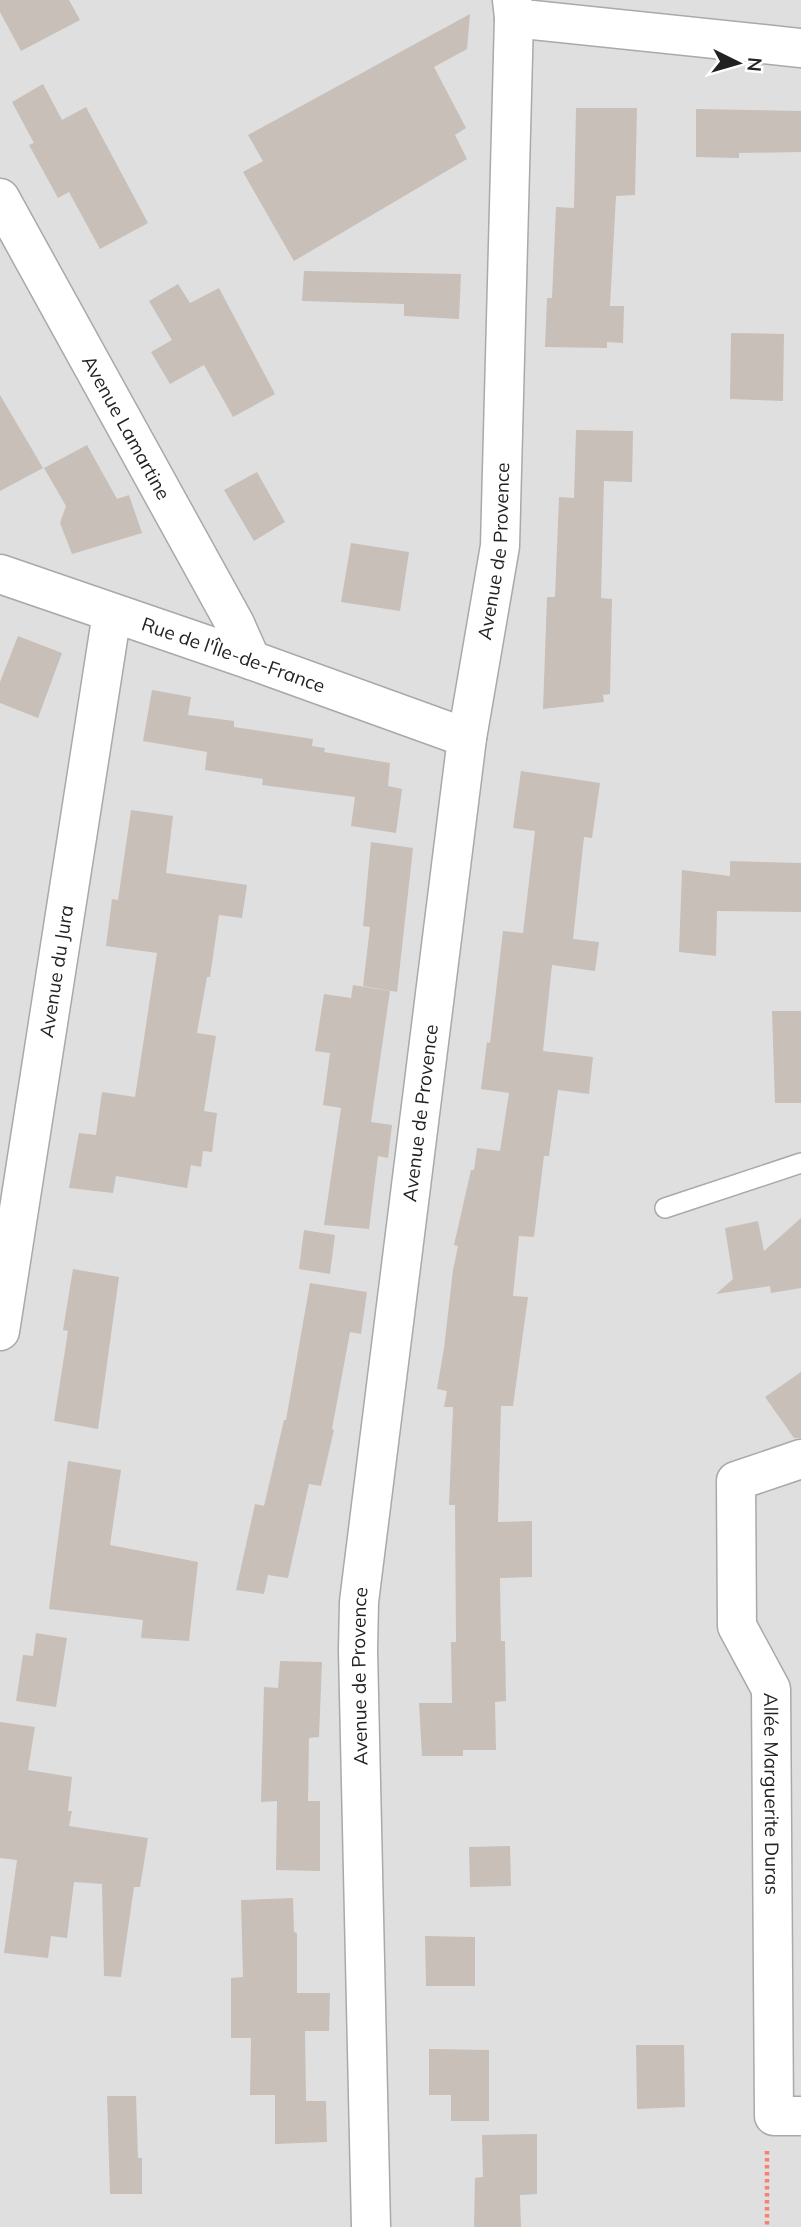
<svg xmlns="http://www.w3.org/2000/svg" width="801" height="2227" font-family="Mulish,sans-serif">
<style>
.residential{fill:#e0dfdf}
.building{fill:#c7bfb8}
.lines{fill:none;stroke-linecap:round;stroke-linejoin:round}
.lane-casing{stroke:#a9a9a9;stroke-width:22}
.street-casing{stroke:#a9a9a9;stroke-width:41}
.path{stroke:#fa8072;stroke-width:4.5;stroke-dasharray:3.5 3.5;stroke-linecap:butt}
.lane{stroke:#fff;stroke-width:19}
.street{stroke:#fff;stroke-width:38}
.labels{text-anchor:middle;stroke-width:5;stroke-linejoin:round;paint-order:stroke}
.street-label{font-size:19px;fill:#222;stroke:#fff}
</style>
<rect width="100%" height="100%" fill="#f2efe9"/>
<rect class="residential" x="0" y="0" width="801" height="2227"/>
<g class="building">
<path d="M0,0H69L80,20L21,51L0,12Z"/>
<path d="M470,14L467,49L434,67L466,128L455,135L467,159L294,261L243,172L263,161L248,135Z"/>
<path d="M43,84L62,120L86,107L148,223L100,249L69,192L58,198L29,145L34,143L12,102Z"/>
<path d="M576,108H637L635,195L616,196L610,306H624L623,343L607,342V348L545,347L547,298H552L556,207L574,208Z"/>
<path d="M696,109L801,111V152L739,153V158L696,157Z"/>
<path d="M304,271L461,274L459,319L404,316V304L302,301Z"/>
<path d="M178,284L190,303L219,288L275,394L233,417L204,365L170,384L151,352L172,340L149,301Z"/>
<path d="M731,333L784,334L783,401L730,399Z"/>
<path d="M0,395L43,468L0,491Z"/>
<path d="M576,430L633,431L632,482L604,481L601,598L612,599L610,694L603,695L604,702L543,709L547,597H555L559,497L574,498Z"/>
<path d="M87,445L117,499L129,495L142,533L72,554L60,523L66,506L44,468Z"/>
<path d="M257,472L285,522L254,541L224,490Z"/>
<path d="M351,543L409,552L400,611L341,602Z"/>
<path d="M18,636L62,653L38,718L0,703V682Z"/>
<path d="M152,690L191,697L188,715L234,721V727L313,739L312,746L325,748L324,752L390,763L388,786L402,789L396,833L351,826L355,797L262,785L263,779L205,770L207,752L143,741Z"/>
<path d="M521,771L600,783L592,838L584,837L573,939L599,942L595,971L552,965L543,1051L593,1057L589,1094L558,1090L549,1156H544L534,1237L519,1236L513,1296L528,1297L513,1406H501L498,1522L532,1521V1577L500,1578L501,1641H505L506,1701L495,1702L496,1750H463V1756H422L419,1703H452L451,1642H456L455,1505H449L453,1407H444L447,1391L437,1389L444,1348L453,1270L458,1246L454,1245L471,1170H474L477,1148L500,1151L509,1093L481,1089L487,1042L490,1043L503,931L523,933L535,831L513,828Z"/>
<path d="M131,810L173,816L166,873L247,885L242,918L219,915L210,977H207L197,1033L216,1036L204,1111L217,1113L212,1152L203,1151L201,1167L191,1165L187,1188L116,1176L113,1193L69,1188L79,1133L96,1135L102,1092L135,1097L157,953L106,946L112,899L118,900Z"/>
<path d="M371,842L413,848L397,992L363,986L370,927L363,926Z"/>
<path d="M730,861L801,863V912L717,911L716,956L679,952L682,870L730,876Z"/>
<path d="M353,985L390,991L371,1122L392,1125L388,1158L378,1156L369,1229L324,1225L341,1108L323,1105L330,1053L315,1051L324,994L351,998Z"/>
<path d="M772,1011H801V1103H775Z"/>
<path d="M801,1218V1288L771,1293L770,1286L716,1294L733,1279L725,1228L758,1221L764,1251Z"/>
<path d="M304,1230L335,1235L330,1274L299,1269Z"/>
<path d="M73,1269L119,1277L98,1429L54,1421L68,1331L63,1330Z"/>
<path d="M310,1283L367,1292L361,1334L350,1332L332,1429L334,1430L321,1486L309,1484L288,1578L268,1575L264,1594L236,1590L255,1504L264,1506L284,1420H286Z"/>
<path d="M801,1372V1438H794L765,1397Z"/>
<path d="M68,1461L121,1470L110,1545L198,1562L189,1641L141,1638L143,1620L49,1609Z"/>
<path d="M36,1633L67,1638L56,1707L16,1701L23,1655L33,1656Z"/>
<path d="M280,1661L322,1662L319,1737L309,1738L308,1801H320V1871L276,1870L277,1801L261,1802L264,1687L278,1688Z"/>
<path d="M0,1722L35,1727L28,1770L72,1777L68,1811H72L69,1826L148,1838L140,1887H134L121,1977L104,1976L102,1884L74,1882L67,1938L51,1936L48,1958L4,1953L17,1860L0,1858Z"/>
<path d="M510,1846L511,1886L470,1887L469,1847Z"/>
<path d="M293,1898L294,1932L297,1933V1993H330L329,2031H305L306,2101H326L327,2142L275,2144V2095H250L251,2038H231V1978L243,1977L241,1900Z"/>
<path d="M425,1936L475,1937V1986H426Z"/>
<path d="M636,2045H684L685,2107L637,2109Z"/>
<path d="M429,2049L489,2050V2121H451V2095H429Z"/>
<path d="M107,2096H136L138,2158H142V2194H110Z"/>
<path d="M537,2134V2194L520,2195L521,2227H474L475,2178L483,2177L482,2135Z"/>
</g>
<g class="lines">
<defs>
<path id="lane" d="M665,1208L801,1163"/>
<g id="street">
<path d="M514,18L801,48"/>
<path id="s1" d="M0,198L235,624L251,660"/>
<path id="s2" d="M0,574L251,660L467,738"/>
<path id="s3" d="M0,1331L112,613"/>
<path id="s4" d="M801,1459L736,1481L737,1626L771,1689L774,2116H801"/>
<path id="s5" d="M371,2227L358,1650L359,1602L467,738L500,546L514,18L512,0"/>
</g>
</defs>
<use href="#lane" class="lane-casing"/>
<use href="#street" class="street-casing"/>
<path class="path" d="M767,2151V2227"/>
<use href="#lane" class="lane"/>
<use href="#street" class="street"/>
</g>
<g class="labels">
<g class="street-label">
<text dy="7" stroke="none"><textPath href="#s1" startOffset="262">Avenue Lamartine</textPath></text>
<text dy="7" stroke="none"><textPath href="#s5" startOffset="1685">Avenue de Provence</textPath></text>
<text dy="7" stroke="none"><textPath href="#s2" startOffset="247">Rue de l'Île-de-France</textPath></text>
<text dy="7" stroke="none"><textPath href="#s3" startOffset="364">Avenue du Jura</textPath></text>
<text dy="7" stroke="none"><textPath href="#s5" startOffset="1118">Avenue de Provence</textPath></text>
<text dy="7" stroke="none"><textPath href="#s5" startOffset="551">Avenue de Provence</textPath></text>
<text dy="7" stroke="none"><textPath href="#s4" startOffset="390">Allée Marguerite Duras</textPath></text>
</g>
</g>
<g transform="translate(738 63) rotate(95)" stroke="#ffffff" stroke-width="5" paint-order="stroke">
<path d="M0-5L12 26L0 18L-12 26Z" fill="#222222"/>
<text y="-10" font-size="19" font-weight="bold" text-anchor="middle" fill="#222222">N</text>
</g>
</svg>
